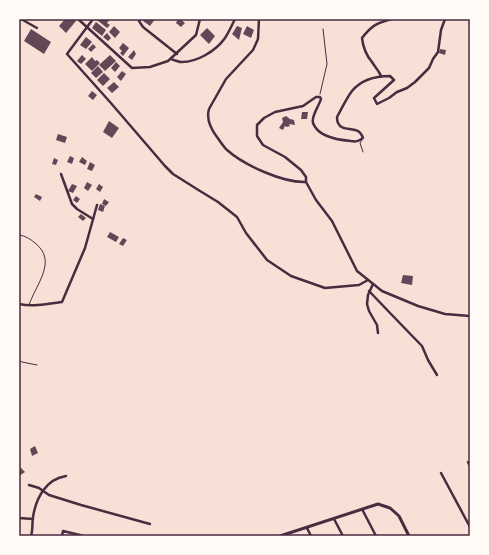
<svg xmlns="http://www.w3.org/2000/svg" width="489" height="555" font-family="'Source Serif 4',serif">
<style>
.building{fill:#644757}
.lines{fill:none;stroke-linecap:round;stroke-linejoin:round}
.path{stroke:#4a2c40;stroke-width:1}
.service{stroke:#4a2c40;stroke-width:1}
.minor{stroke:#4a2c40;stroke-width:2.5}
.tertiary{stroke:#4a2c40;stroke-width:3}
.neatline{fill:none;stroke:#4a2c40;stroke-width:1.5}
</style>
<rect width="100%" height="100%" fill="#f7e1d7"/>
<g class="building">
<path d="M65,19H73L76,21L66,33L59,26Z"/>
<path d="M98,19H110L107,23L110,25L107,28L97,20Z"/>
<path d="M144,19H155L150,26L143,21Z"/>
<path d="M178,19H180L185,23L181,27L176,23Z"/>
<path d="M96,22L106,30L102,36L92,28Z"/>
<path d="M114,26L120,32L115,38L109,32Z"/>
<path d="M237,26L242,28L239,40L232,34Z"/>
<path d="M247,26L254,30L251,38L243,34Z"/>
<path d="M207,28L215,36L209,44L200,35Z"/>
<path d="M31,29L51,42L44,54L24,41Z"/>
<path d="M107,33L111,38L108,41L103,37Z"/>
<path d="M86,37L92,42L86,49L80,45Z"/>
<path d="M123,43L129,48L123,56L120,53L122,51L119,48Z"/>
<path d="M93,44L96,47L91,52L88,49Z"/>
<path d="M440,49L446,50L445,55L439,53Z"/>
<path d="M134,50L136,54L132,60L128,57Z"/>
<path d="M82,55L86,59L81,64L77,61Z"/>
<path d="M110,55L116,61L105,71L99,65Z"/>
<path d="M92,57L95,61L97,60L100,63L92,71L85,64Z"/>
<path d="M116,62L120,66L115,72L111,68Z"/>
<path d="M98,66L103,72L96,78L91,73Z"/>
<path d="M122,71L126,74L121,81L117,77Z"/>
<path d="M104,73L110,79L103,86L97,80Z"/>
<path d="M114,82L119,87L112,93L107,88Z"/>
<path d="M92,91L97,95L93,100L88,96Z"/>
<path d="M302,112H308L307,119H301Z"/>
<path d="M286,116L290,119L294,120L295,125L289,124L290,126L287,127L285,126L283,130L279,128L283,122L282,118Z"/>
<path d="M109,121L119,128L112,138L103,132Z"/>
<path d="M58,134L67,137L65,143L56,140Z"/>
<path d="M70,156L74,158L72,164L67,162Z"/>
<path d="M82,157L87,161L85,165L79,162Z"/>
<path d="M54,158L58,160L56,165L52,164Z"/>
<path d="M90,162L95,165L92,171L87,169Z"/>
<path d="M87,182L92,185L88,191L84,188Z"/>
<path d="M72,184L77,186L73,193L68,191Z"/>
<path d="M99,184L103,187L100,192L96,189Z"/>
<path d="M36,194L42,197L40,201L34,197Z"/>
<path d="M76,196L80,199L77,203L73,200Z"/>
<path d="M104,199L109,202L106,206L102,204Z"/>
<path d="M100,204L105,206L103,212L98,210Z"/>
<path d="M81,214L86,218L83,221L78,217Z"/>
<path d="M110,232L119,237L116,242L107,237Z"/>
<path d="M123,238L127,240L123,246L119,244Z"/>
<path d="M403,275L413,276L412,285L401,283Z"/>
<path d="M35,446L38,453L32,456L30,449Z"/>
<path d="M19,466L25,472L19,476Z"/>
</g>
<g class="lines">
<path class="path" d="M320,94L327,64L323,29"/>
<g class="service">
<path d="M362,140L360,143L363,152"/>
<path d="M19,235C26,236 30,239 35,243C58,261 36,284 29,305"/>
<path d="M19,360L22,362L37,365"/>
</g>
<g class="minor">
<path d="M21,19L37,28"/>
<path d="M78,19L132,68L150,67L168,61L196,35L200,19"/>
<path d="M93,19L67,54L110,102L165,166L173,174L200,191L218,202L237,217L246,233L267,260L291,276L325,288L359,285L368,280"/>
<path d="M140,19L139,21L143,27L177,54"/>
<path d="M259,19L258,39L253,50L226,79L209,109C206,119 211,129 217,137C220,141 223,146 227,150C244,165 283,183 306,182V177L301,170L285,157L263,145L257,136V125L264,118L275,112L303,106L316,97H320L321,99C319,106 311,116 313,123C318,137 338,140 351,141C353,141 355,142 357,141C359,141 361,139 363,138C358,123 343,134 338,123C337,121 337,119 337,117C342,108 346,99 352,91C361,80 376,76 390,76L394,80L374,98L377,104L389,98L397,92L407,88L415,82L429,68L433,59L438,52L441,30L445,19"/>
<path d="M171,59C173,60 177,61 180,62C196,63 216,51 225,38C229,32 232,25 235,19"/>
<path d="M381,76C379,71 375,67 372,62C366,55 363,47 362,38C372,25 377,23 392,19"/>
<path d="M61,174L72,204L77,209L93,219"/>
<path d="M306,182L316,200L332,221L357,271L382,291L418,306L445,314L470,316"/>
<path d="M373,284L368,295L367,304L369,311L377,325L378,333"/>
<path d="M369,291L391,314L422,346L428,360L437,375"/>
<path d="M19,304C33,307 48,304 62,302L85,248L97,205"/>
<path d="M468,462L470,466"/>
<path d="M441,473L470,527"/>
<path d="M29,485L39,488L49,495L81,505L150,524"/>
<path d="M362,509L376,536"/>
<path d="M19,518L33,519"/>
<path d="M334,519L343,536"/>
<path d="M307,528L311,536"/>
<path d="M31,536C33,530 32,524 33,517C36,498 46,479 66,476"/>
<path d="M62,536L63,531L84,536"/>
</g>
<path class="tertiary" d="M280,536L378,504L390,508L399,516L409,536"/>
</g>
<rect width="489" height="555" fill="none" stroke="#fffaf5" stroke-width="40"/>
<rect x="20" y="20" width="449" height="515" class="neatline"/>
</svg>
